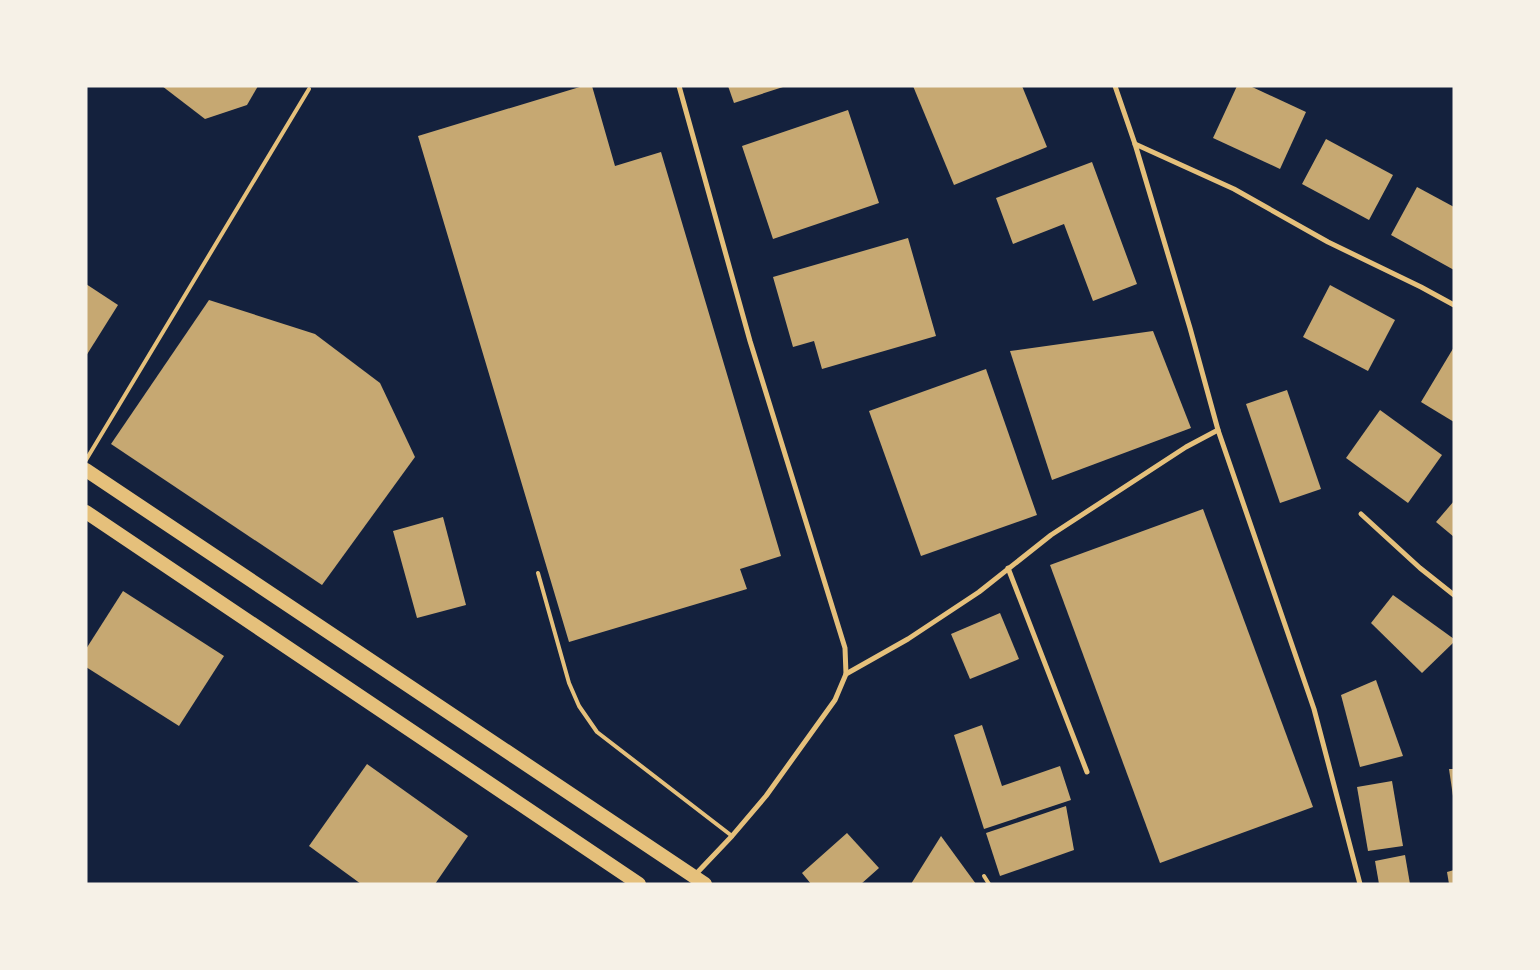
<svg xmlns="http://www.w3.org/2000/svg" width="1540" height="970" font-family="Manrope,sans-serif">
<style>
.building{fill:#c6a872}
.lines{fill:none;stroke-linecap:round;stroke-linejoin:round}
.service{stroke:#e5c07b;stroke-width:4}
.minor{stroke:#e5c07b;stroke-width:5}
.trunk{stroke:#e5c07b;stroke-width:14}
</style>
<rect width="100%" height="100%" fill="#14213d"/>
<g class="building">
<path d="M162,86H258L247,105L205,119Z"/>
<path d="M583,86H592L615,166L661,152L781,556L740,569L747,589L569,642L418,136Z"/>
<path d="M728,86H783V87L734,103Z"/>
<path d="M913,86H1022L1047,147L954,185Z"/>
<path d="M1237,86H1250L1306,112L1280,169L1213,138Z"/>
<path d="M848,110L879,203L773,239L742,146Z"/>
<path d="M1326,139L1393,175L1369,220L1302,184Z"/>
<path d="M1092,162L1137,284L1093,301L1064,224L1013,244L996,198Z"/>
<path d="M1417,187L1454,207V270L1391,235Z"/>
<path d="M908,238L936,336L822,369L814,341L793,347L773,277Z"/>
<path d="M86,284L118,305L86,356Z"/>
<path d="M1330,285L1395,320L1368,371L1303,337Z"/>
<path d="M209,300L315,334L380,383L415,457L322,585L111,444Z"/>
<path d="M1153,331L1191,428L1052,480L1010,351Z"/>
<path d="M1454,347V422L1421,402Z"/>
<path d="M986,369L1037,515L921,556L869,411Z"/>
<path d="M1287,390L1321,489L1280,503L1246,404Z"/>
<path d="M1380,410L1442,455L1408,503L1346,458Z"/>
<path d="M1454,501V537L1436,522Z"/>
<path d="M1203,509L1313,807L1160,863L1050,565Z"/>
<path d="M443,517L466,605L417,618L393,531Z"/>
<path d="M123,591L224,656L179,726L86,667V649Z"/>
<path d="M1393,595L1454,639V642L1422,673L1371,623Z"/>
<path d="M1000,613L1019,659L970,679L951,634Z"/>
<path d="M1376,680L1403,756L1360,767L1341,695Z"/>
<path d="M982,725L1002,786L1060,766L1071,800L984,829L954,735Z"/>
<path d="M367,764L468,836L435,884H361L309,846Z"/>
<path d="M1449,769H1454V796H1453Z"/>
<path d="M1392,781L1403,846L1368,851L1357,787Z"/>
<path d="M1066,806L1074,850L1000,876L986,833Z"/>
<path d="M847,833L879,868L861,884H811L802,873Z"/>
<path d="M941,836L976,884H911Z"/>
<path d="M1405,855L1410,884H1379L1375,861Z"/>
<path d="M1454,870V884H1449L1447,872Z"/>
</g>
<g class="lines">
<g class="service">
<path d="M86,460L309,89"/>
<path d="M538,573L569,683L579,706L597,732L732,836"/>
<path d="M984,876L989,884"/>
</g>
<g class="minor">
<path d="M679,86L750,341L845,648L846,674L835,700L766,796L732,836L694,876"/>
<path d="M1115,86L1135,144L1190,328L1218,430L1314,709L1360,884"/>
<path d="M1135,144L1234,189L1328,242L1421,287L1454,305"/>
<path d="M1361,514L1420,568L1454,595"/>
<path d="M1008,568L1087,772"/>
<path d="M846,674L908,639L979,592L1051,535L1186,447L1218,430"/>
</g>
<g class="trunk">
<path d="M86,470L705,884"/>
<path d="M86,512L639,884"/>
</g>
</g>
<rect width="1540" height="970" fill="none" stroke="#f6f1e7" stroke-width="175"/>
</svg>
